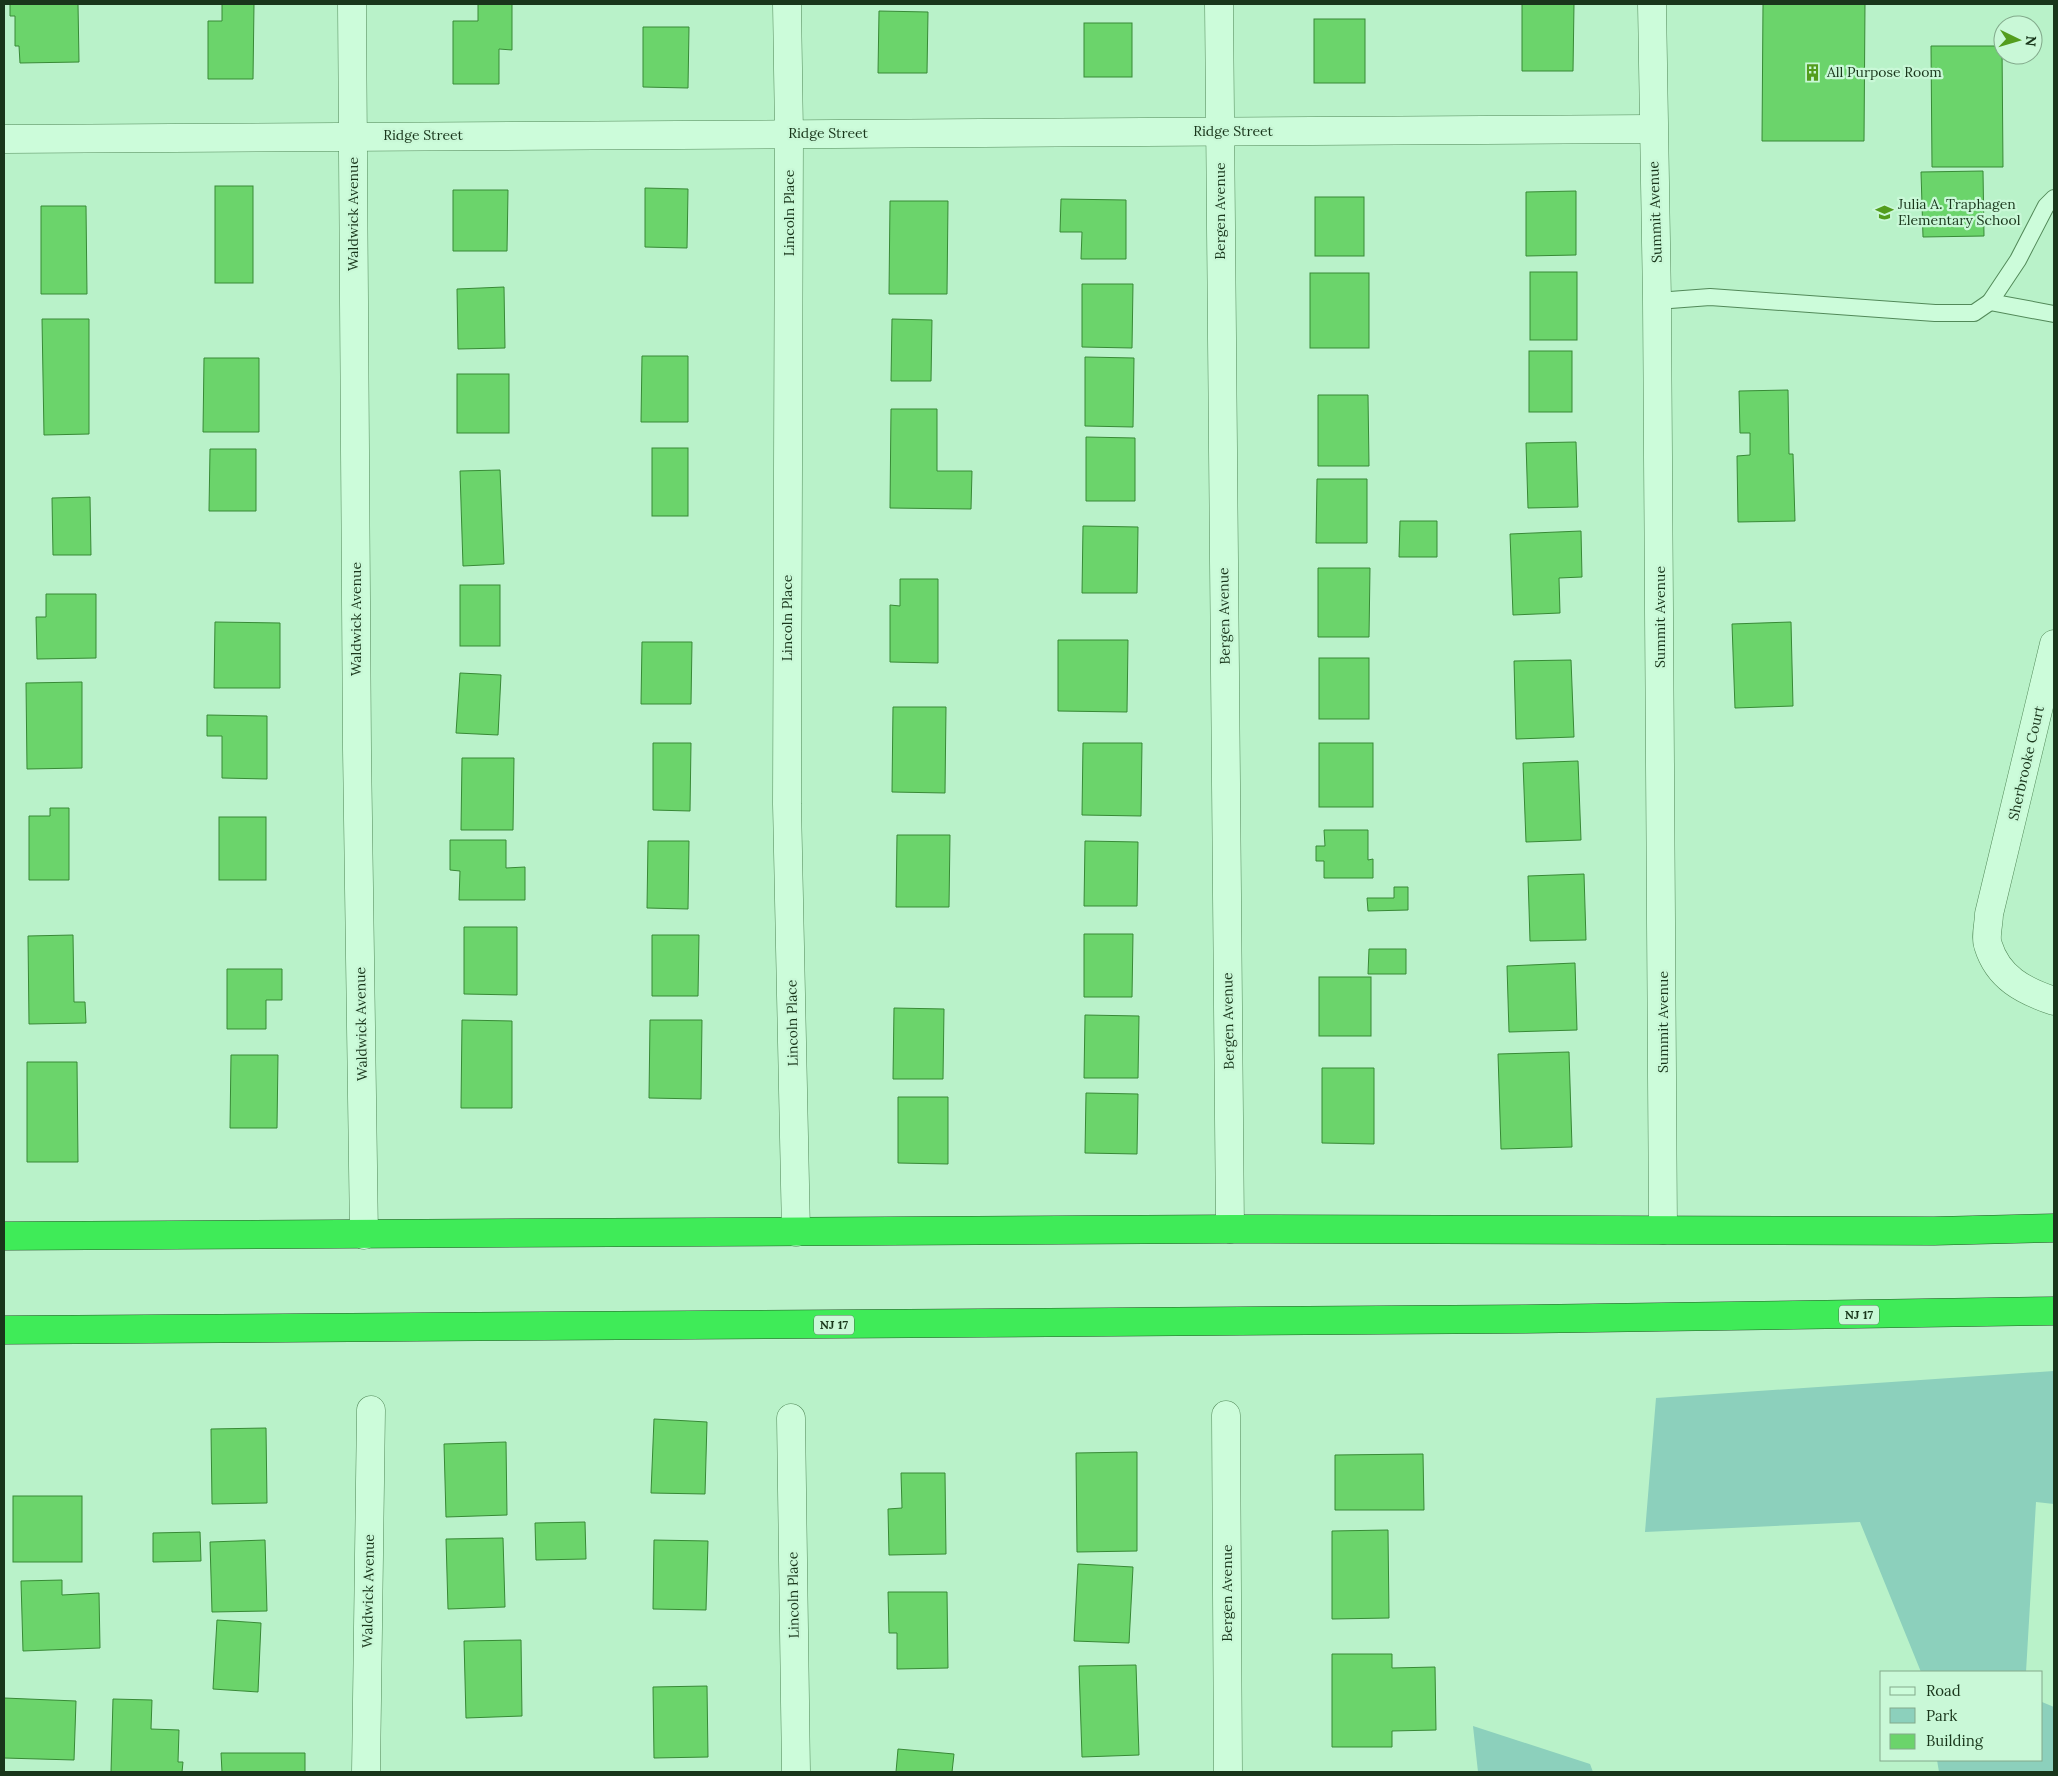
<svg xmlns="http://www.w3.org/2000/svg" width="2058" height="1776" font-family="Lora,serif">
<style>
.green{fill:#8cd0bc}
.building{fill:#6bd46b;stroke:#388a36}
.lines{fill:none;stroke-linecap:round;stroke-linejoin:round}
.lane-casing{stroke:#528959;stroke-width:18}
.street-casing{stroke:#528959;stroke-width:29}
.highway-casing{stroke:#28562a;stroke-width:29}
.lane{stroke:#ccfcda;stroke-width:16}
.street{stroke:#ccfcda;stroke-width:28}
.highway{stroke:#3feb58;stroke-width:28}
.labels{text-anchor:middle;stroke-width:4.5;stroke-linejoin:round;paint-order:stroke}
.shield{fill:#c9f8d7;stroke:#4e7053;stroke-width:1}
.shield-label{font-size:12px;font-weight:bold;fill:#19361b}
.poi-label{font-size:14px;fill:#19361b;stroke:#c9f8d7;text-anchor:start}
.street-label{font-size:14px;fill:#19361b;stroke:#c9f8d7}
</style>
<rect width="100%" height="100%" fill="#b9f2c9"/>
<g class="green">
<path d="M2054,1371V1504L2036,1502L2026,1672H1921L1860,1522L1645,1532L1656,1398Z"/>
<path d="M2042,1702L2054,1707V1772H1939L1937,1760H2042Z"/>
<path d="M1473,1726L1590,1764L1593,1772H1478Z"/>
</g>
<g class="building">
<path d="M10,4H78L79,62L20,63L19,46H15V16H10Z"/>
<path d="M222,4H254L253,79H208V21H222Z"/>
<path d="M478,4H512V50L499,49V84H453V21H478Z"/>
<path d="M1522,4H1574L1573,71H1522Z"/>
<path d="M1763,4H1865L1864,141H1762Z"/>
<path d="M879,11L928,12L927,73H878Z"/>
<rect x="1314" y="19" width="51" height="64"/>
<rect x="1084" y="23" width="48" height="54"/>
<path d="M643,27H689L688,88L643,87Z"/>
<path d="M1931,46H2002L2003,167H1932Z"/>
<path d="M1983,171L1984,236L1923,237L1921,172Z"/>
<rect x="215" y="186" width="38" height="97"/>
<path d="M645,188L688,189L687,248L645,247Z"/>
<path d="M453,190H508L507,251H453Z"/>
<path d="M1576,191V255L1526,256V192Z"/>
<rect x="1315" y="197" width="49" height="59"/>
<path d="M1061,199L1126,200V259H1081L1082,232H1060Z"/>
<path d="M890,201H948L947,294H889Z"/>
<path d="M41,206H86L87,294H41Z"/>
<rect x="1530" y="272" width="47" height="68"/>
<rect x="1310" y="273" width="59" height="75"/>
<path d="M1082,284H1133L1132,348L1082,347Z"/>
<path d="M504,287L505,348L458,349L457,289Z"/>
<path d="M42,319H89V434L44,435Z"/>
<path d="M892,319L932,320L931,381H891Z"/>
<rect x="1529" y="351" width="43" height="61"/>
<path d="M642,356H688V422H641Z"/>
<path d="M1085,357L1134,358L1133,427L1085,426Z"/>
<path d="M204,358H259V432H203Z"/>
<rect x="457" y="374" width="52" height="59"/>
<path d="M1788,390L1789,454H1793L1795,521L1738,522L1737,456L1750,455V433H1740L1739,391Z"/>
<path d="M1318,395H1368L1369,466H1318Z"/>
<path d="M891,409H937V471H972L971,509L890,508Z"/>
<path d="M1086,437L1135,438V501H1086Z"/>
<path d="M1576,442L1578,507L1528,508L1526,443Z"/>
<rect x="652" y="448" width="36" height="68"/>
<path d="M210,449H256V511H209Z"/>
<path d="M500,470L504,564L463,566L460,471Z"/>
<path d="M1317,479H1367V543H1316Z"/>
<path d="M90,497L91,555H53L52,498Z"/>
<path d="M1400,521H1437V557H1399Z"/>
<path d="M1083,526L1138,527L1137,593H1082Z"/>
<path d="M1581,531L1582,577L1559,578L1560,613L1513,615L1510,534Z"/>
<path d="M1318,568H1370L1369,637H1318Z"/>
<path d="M900,579H938V663L890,662V605L900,606Z"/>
<rect x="460" y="585" width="40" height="61"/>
<path d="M46,594H96V658L37,659L36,617H46Z"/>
<path d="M215,622L280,623V688H214Z"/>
<path d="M1791,622L1793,706L1735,708L1732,624Z"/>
<path d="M1058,640H1128L1127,712L1058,711Z"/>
<path d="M642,642H692L691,704H641Z"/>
<rect x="1319" y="658" width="50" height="61"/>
<path d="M1571,660L1574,737L1516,739L1514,661Z"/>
<path d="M460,673L501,675L498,735L456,733Z"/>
<path d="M82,682V768L27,769L26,683Z"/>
<path d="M893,707H946L945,793L892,792Z"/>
<path d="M207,715L267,716V779L222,778V736H207Z"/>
<path d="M653,743H691L690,811L653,810Z"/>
<path d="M1083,743H1142L1141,816L1082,815Z"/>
<rect x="1319" y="743" width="54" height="64"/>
<path d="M462,758H514L513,830H461Z"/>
<path d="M1578,761L1581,840L1526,842L1523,763Z"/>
<path d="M50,808H69V880H29V816H50Z"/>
<rect x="219" y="817" width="47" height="63"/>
<path d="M1324,830H1368V860L1373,859V878H1324V861H1316V846H1325Z"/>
<path d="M897,835H950L949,907H896Z"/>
<path d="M450,840H506V868L525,867V900H459L460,871L450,870Z"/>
<path d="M648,841H689L688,909L647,908Z"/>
<path d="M1085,841L1138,842L1137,906H1084Z"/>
<path d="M1584,874L1586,940L1530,941L1528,876Z"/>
<path d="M1394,887H1408V910L1368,911L1367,898H1394Z"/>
<path d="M464,927H517V995L464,994Z"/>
<path d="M1084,934H1133L1132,997H1084Z"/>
<path d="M73,935L74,1002H85L86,1023L29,1024L28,936Z"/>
<path d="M652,935H699L698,996H652Z"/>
<path d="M1369,949H1406V974H1368Z"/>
<path d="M1575,963L1577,1030L1509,1032L1507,966Z"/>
<path d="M227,969H282V1000H266V1029H227Z"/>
<rect x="1319" y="977" width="52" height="59"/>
<path d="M894,1008L944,1009L943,1079H893Z"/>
<path d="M1085,1015L1139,1016L1138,1078H1084Z"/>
<path d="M462,1020L512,1021V1108H461Z"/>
<path d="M650,1020H702L701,1099L649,1098Z"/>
<path d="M1569,1052L1572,1147L1501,1149L1498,1054Z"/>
<path d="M231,1055H278L277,1128H230Z"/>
<path d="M27,1062H77L78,1162H27Z"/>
<path d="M1322,1068H1374V1144L1322,1143Z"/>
<path d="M1086,1093L1138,1094L1137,1154L1085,1153Z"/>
<path d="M898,1097H948V1164L898,1163Z"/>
<path d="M654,1419L707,1422L705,1494L651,1493Z"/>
<path d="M266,1428L267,1503L212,1504L211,1429Z"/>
<path d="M506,1442L507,1515L446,1517L444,1444Z"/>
<path d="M1137,1452V1551L1077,1552L1076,1453Z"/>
<path d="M1423,1454L1424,1510H1335V1455Z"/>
<path d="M901,1473H945L946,1554L889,1555L888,1509L902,1508Z"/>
<rect x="13" y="1496" width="69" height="66"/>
<path d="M585,1522L586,1559L536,1560L535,1523Z"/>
<path d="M1388,1530L1389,1618L1332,1619V1531Z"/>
<path d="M200,1532L201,1561L153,1562V1533Z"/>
<path d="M503,1538L505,1607L448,1609L446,1539Z"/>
<path d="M265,1540L267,1611L212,1612L210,1542Z"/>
<path d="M654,1540L708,1541L706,1610L653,1609Z"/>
<path d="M1078,1564L1133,1567L1129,1643L1074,1641Z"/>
<path d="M62,1580V1595L99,1593L100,1648L23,1651L21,1581Z"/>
<path d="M888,1592H947L948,1668L897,1669V1633H889Z"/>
<path d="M217,1620L261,1623L258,1692L213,1689Z"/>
<path d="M521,1640L522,1716L466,1718L464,1641Z"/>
<path d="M1332,1654H1392V1668L1435,1667L1436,1730L1392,1731V1747H1332Z"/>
<path d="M1136,1665L1139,1755L1082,1757L1079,1666Z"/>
<path d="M707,1686L708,1757L654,1758L653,1687Z"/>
<path d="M4,1698L76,1701L74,1760L4,1758Z"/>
<path d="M113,1699L152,1700L151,1729L179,1730L178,1762H183L182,1772H111Z"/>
<path d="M898,1749L954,1754L952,1772H896Z"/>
<path d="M221,1753H305V1772H222Z"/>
</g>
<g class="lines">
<defs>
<g id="lane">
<path d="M2054,198L2046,206L2018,260L1990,302L2054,314"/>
<path d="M1657,301L1710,297L1935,313H1974L1990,302"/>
</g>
<g id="street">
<path d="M352,4L357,749L364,1235"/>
<path d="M787,4L789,133L787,804L796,1232"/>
<path d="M1219,4L1230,1229"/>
<path d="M1652,4L1657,301L1663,1230"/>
<path d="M4,139L1653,129"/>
<path d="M2054,644L1989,914C1989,923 1985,937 1988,945C1998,978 2024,991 2054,1001"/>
<path d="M1226,1415L1228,1772"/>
<path d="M791,1418L796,1772"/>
<path d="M366,1772L371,1410"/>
</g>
<g id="highway">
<path d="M4,1236L1230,1229L1934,1231L2054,1228"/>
<path d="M4,1330L1526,1319L2054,1311"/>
</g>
</defs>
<use href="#lane" class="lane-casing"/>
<use href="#street" class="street-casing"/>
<use href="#highway" class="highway-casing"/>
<use href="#lane" class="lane"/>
<use href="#street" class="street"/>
<use href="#highway" class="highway"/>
</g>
<defs>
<symbol id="building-bare" viewBox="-9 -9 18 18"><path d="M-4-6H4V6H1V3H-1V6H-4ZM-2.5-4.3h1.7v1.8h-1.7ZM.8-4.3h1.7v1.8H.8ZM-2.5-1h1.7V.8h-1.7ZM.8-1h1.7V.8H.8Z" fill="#539d1d" stroke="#c9f8d7" stroke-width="2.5" paint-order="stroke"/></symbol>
<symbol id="school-bare" viewBox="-9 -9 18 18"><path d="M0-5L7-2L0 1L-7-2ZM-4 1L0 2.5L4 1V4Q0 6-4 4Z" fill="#539d1d" stroke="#c9f8d7" stroke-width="2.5" paint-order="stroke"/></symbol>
</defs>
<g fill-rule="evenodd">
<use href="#building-bare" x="1800" y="60" width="25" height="25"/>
<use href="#school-bare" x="1872" y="200" width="25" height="25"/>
</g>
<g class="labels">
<g class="shield">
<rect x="1839" y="1305.5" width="40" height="19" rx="4"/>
<rect x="814" y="1315.5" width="40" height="19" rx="4"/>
</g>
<g class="shield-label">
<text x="1859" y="1319">NJ 17</text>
<text x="834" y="1329">NJ 17</text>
</g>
<g class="poi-label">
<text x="1827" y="77">All Purpose Room</text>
<text x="1898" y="209">Julia A. Traphagen<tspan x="1898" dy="16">Elementary School</tspan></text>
</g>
<g class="street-label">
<text x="1233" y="136">Ridge Street</text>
<text x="828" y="138">Ridge Street</text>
<text x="423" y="140">Ridge Street</text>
<text transform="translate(1220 211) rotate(-90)" y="5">Bergen Avenue</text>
<text transform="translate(1655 212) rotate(-92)" y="5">Summit Avenue</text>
<text transform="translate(789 213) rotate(-90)" y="5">Lincoln Place</text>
<text transform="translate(353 214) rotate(-90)" y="5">Waldwick Avenue</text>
<text transform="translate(1224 616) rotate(-91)" y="5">Bergen Avenue</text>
<text transform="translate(1660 617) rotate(-90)" y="5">Summit Avenue</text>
<text transform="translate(787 618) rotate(-90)" y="5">Lincoln Place</text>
<text transform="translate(356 619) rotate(-90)" y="5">Waldwick Avenue</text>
<text transform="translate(2026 763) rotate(-77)" y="5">Sherbrooke Court</text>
<text transform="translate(1228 1021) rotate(-91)" y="5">Bergen Avenue</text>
<text transform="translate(1663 1022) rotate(-90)" y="5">Summit Avenue</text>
<text transform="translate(792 1023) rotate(-91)" y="5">Lincoln Place</text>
<text transform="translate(361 1024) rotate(-91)" y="5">Waldwick Avenue</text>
<text transform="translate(368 1591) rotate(-89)" y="5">Waldwick Avenue</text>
<text transform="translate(1227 1593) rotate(-90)" y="5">Bergen Avenue</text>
<text transform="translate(793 1595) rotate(-91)" y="5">Lincoln Place</text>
</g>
</g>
<rect width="2058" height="1776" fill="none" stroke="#19361b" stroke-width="10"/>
<rect x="1880" y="1671" width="162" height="90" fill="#c9f8d7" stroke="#83aa8c"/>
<rect x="1890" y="1687" width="25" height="8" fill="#ccfcda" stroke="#83aa8c"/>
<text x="1926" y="1696" font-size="15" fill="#19361b">Road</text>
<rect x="1890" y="1708" width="25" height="15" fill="#8cd0bc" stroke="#83aa8c"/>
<text x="1926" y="1721" font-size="15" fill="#19361b">Park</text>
<rect x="1890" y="1734" width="25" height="15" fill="#6bd46b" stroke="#83aa8c"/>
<text x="1926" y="1746" font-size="15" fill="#19361b">Building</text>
<g transform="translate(2018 40) rotate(95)"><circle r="24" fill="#c9f8d7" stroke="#83aa8c"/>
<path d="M0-4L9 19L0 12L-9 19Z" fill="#539d1d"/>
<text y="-8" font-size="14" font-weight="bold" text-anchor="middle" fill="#19361b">N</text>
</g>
</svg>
